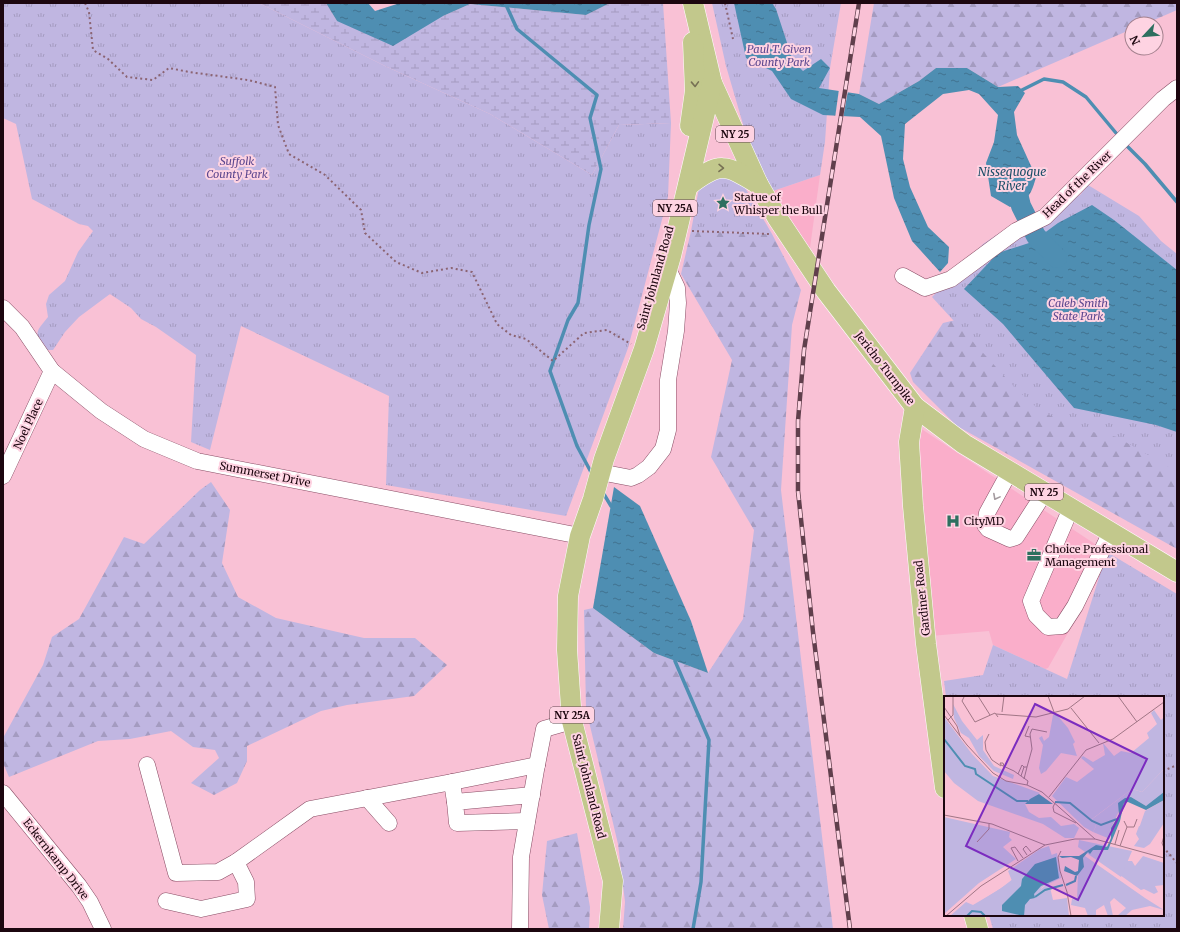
<svg xmlns="http://www.w3.org/2000/svg" width="1180" height="932" font-family="Merriweather,serif">
<style>
.built{fill:#faaeca}
.forest{fill:url(#forest-firs)}
.wetland{fill:url(#wetland-marsh)}
.park{fill:url(#park-tufts)}
.water{fill:url(#water-ripples)}
.pier{fill:#f9c1d5}
.lines{fill:none;stroke-linecap:round;stroke-linejoin:round}
.stream{stroke:#4e8eb2;stroke-width:3.5}
.river{stroke:#4e8eb2;stroke-width:20}
.minor-casing{stroke:#894d65;stroke-width:17}
.major-casing{stroke:#fff;stroke-width:21}
.path{stroke:#8b6472;stroke-width:2;stroke-dasharray:2 3;stroke-linecap:butt}
.minor{stroke:#fff;stroke-width:16}
.major{stroke:#c2c88c;stroke-width:20}
.rail-casing{stroke:#603f4c;stroke-width:4.5}
.rail{stroke:#fed3e2;stroke-width:3;stroke-dasharray:9;stroke-linecap:butt}
.oneway{stroke:#777154}
.oneway2{stroke:#a49b9f}
.labels{text-anchor:middle;stroke-width:4;stroke-linejoin:round;paint-order:stroke}
.shield{fill:#fed3e2;stroke:#60444e;stroke-width:1}
.shield-label{font-size:10px;font-weight:bold;fill:#1c060f}
.park-label{font-size:11px;font-style:italic;fill:#5c478f;stroke:#fed3e2}
.street-label{font-size:11px;fill:#1c060f;stroke:#fed3e2}
.poi-label{font-size:11px;fill:#1c060f;stroke:#fed3e2;text-anchor:start}
.water-label{font-size:12px;font-style:italic;fill:#1b4e68;stroke:#fed3e2}
.inset-river{fill:none;stroke:#4e8eb2;stroke-width:2}
.inset-road{fill:none;stroke:#a17686;stroke-width:1}
.view{fill:#7b2cbf;fill-opacity:0.15;stroke:#7b2cbf;stroke-width:2}
.inset-edge{fill:none;stroke:#1c060f;stroke-width:2}
</style>
<defs>
<pattern id="forest-firs" width="22" height="20" patternUnits="userSpaceOnUse"><rect width="22" height="20" fill="#c0b6e1"/><path d="M5 1l3.5 6h-7zM16 11l3.5 6h-7z" fill="#a49bc0"/></pattern>
<pattern id="wetland-marsh" width="20" height="14" patternUnits="userSpaceOnUse"><rect width="20" height="14" fill="#c0b6e1"/><path d="M1 5h8M5 5V1M11 12h8M15 12V8" fill="none" stroke="#a49bc0"/></pattern>
<pattern id="park-tufts" width="24" height="20" patternUnits="userSpaceOnUse"><rect width="24" height="20" fill="#c0b6e1"/><path d="M3 7l-1-3M5 7V3M7 7l1-3M15 17l-1-3M17 17v-4M19 17l1-3" fill="none" stroke="#a49bc0"/></pattern>
<pattern id="water-ripples" width="26" height="14" patternUnits="userSpaceOnUse"><rect width="26" height="14" fill="#4e8eb2"/><path d="M2 4q2-2 4 0t4 0M15 11q2-2 4 0t4 0" fill="none" stroke="#40728f"/></pattern>
</defs>
<rect width="100%" height="100%" fill="#f9c1d5"/>
<g class="built">
<path d="M820,175L809,255L770,192Z"/>
<path d="M917,426L1107,552L1098,580L1048,668L1045,669L993,645L989,631L930,636Z"/>
</g>
<g class="forest">
<path d="M874,3H1177V10L1145,24H1132V29L998,87L967,68H936L919,81L879,104L859,94Z"/>
<path d="M691,231L772,234L801,290L792,325L781,490L833,929H623L625,902L618,844L586,709L584,610L593,608L654,653L708,673L743,619L754,530L711,457L732,360L681,274Z"/>
<path d="M964,318L1177,441V549L957,426L913,382L910,373L943,323Z"/>
<path d="M211,482L230,510L222,563L238,597L276,618L364,638H415L447,665L414,696L347,705L321,711L247,746V761L237,783L214,795L191,783L219,758L215,750L193,747L171,731L130,739L98,741L9,777L3,763V738L43,665L52,637L79,619L124,537L144,544L200,490Z"/>
<path d="M577,833L590,907L589,929H549L542,895L547,841Z"/>
</g>
<path class="wetland" d="M259,3H326L337,21L443,16L470,4L586,15L610,3H663L671,123L619,125L592,175L490,114L385,66Z"/>
<g class="park">
<path d="M3,3H259L385,66L490,114L592,175L619,125L671,123L668,197L628,348L566,516L386,485L389,396L241,326L210,450L191,442L196,355L156,327L141,319L131,308L110,294L79,317L65,332L53,350H45C34,332 35,333 48,317L46,304L49,295L65,281L78,252L93,231L88,226L79,224L32,199L16,124L3,118Z"/>
<path d="M712,3H841L830,68L825,142L820,175L770,192L745,131L726,66Z"/>
<path d="M710,175L740,179L772,234L691,231L699,188Z"/>
<path d="M1088,185L1139,216L1161,241L1177,254V472L1117,437L1083,430L1042,412L1017,390L932,297L983,244L998,234L1080,195Z"/>
<path d="M1107,552L1177,594V929H993L989,915H1163V697H946L944,681L983,675L993,645L1067,679Z"/>
</g>
<g class="water">
<path d="M326,3H368L375,11L400,3H610L586,15L470,4L443,16L393,46L337,21Z"/>
<path d="M734,3H772L776,9L793,61L803,71L821,59L830,68L819,88L859,94L879,104L919,81L936,68H967L998,87L1018,86L1025,93L1014,112L1017,135L1036,177C1031,196 1028,200 1010,207L991,196L986,163L994,142L998,115L979,94L969,90L943,94L905,124L903,159L910,187L928,227L949,247L948,263L940,272L912,241L894,198L881,136L860,117L823,115L791,99L772,71L746,58Z"/>
<path d="M1092,205L1114,220L1177,270V432L1156,425L1074,408L1003,324L964,289L998,253L1032,242L1058,223Z"/>
<path d="M614,487L640,506L691,621L708,673L654,653L593,608Z"/>
</g>
<path class="pier" d="M839,89L848,91L843,118H835Z"/>
<g class="lines">
<g class="stream">
<path d="M507,3V7L517,29L597,95L590,118L601,169L589,225L578,303L568,320L550,371L577,446L592,474"/>
<path d="M1018,92L1044,79L1063,82L1086,97L1116,133"/>
<path d="M1124,143L1145,164L1177,202"/>
<path d="M602,491L611,506"/>
<path d="M675,661L709,740L701,882L693,929"/>
</g>
<path class="river" d="M1014,177L1021,206L1036,236L1057,258"/>
<defs>
<g id="minor">
<path d="M903,276L925,288L951,279L1016,231L1045,217L1163,99L1177,88"/>
<path d="M3,308L22,327L52,371L101,411L144,439L197,461L580,536"/>
<path d="M1010,471L987,513L985,525L988,529L1010,539L1016,537L1045,492"/>
<path d="M600,472L631,478L638,475L649,467L663,449L668,430V380L676,331L678,303L677,288L668,269"/>
<path d="M3,476L52,371"/>
<path d="M1071,508L1031,601L1036,615L1048,627L1062,626L1075,606L1111,532"/>
<path d="M147,765L176,873L218,872L236,862L310,809L452,782L455,802"/>
<path d="M452,782L537,765"/>
<path d="M3,793L79,886L90,902L103,929"/>
<path d="M367,798L389,823"/>
<path d="M527,821L457,823L455,802L532,795"/>
<path d="M166,901L201,909L247,899L246,882L236,862"/>
<path d="M520,929L521,857L536,770L544,729L572,721"/>
</g>
<g id="major">
<path d="M693,3L712,83L758,184L778,219L826,291L915,407L964,444L1177,572"/>
<path d="M690,126L695,91L693,42"/>
<path d="M688,186C720,161 725,164 758,184"/>
<path d="M915,407L909,442L913,506L926,644L945,788"/>
<path d="M974,915L978,929"/>
<path d="M609,929L613,881L572,721L567,650L568,596L580,536L593,499L604,459L644,349L671,256L712,83"/>
</g>
</defs>
<use href="#minor" class="minor-casing"/>
<use href="#major" class="major-casing"/>
<g class="path">
<path d="M85,3L89,12L93,50L108,59L127,77L153,80L169,68L189,72L248,80L275,87L278,125L289,154L325,175L361,210L365,233L396,262L422,273L451,268L472,272L497,324L511,335L526,339L553,361L584,333L607,330L631,344"/>
<path d="M725,3L733,39"/>
<path d="M692,231L770,234"/>
<path d="M1163,771L1177,765"/>
<path d="M1163,847L1177,863"/>
</g>
<use href="#minor" class="minor"/>
<use href="#major" class="major"/>
<defs>
<path id="rail" d="M850,929L813,632L798,491V421L804,350L859,3"/>
</defs>
<use href="#rail" class="rail-casing"/>
<use href="#rail" class="rail"/>
</g>
<defs><path id="oneway-chevron" d="M-2-3.5L2.5 0L-2 3.5" fill="none" stroke-width="1.6" stroke-linecap="round" stroke-linejoin="round"/></defs>
<g class="oneway">
<use href="#oneway-chevron" transform="translate(695 84) rotate(88)"/>
<use href="#oneway-chevron" transform="translate(721 168) rotate(1)"/>
</g>
<use class="oneway2" href="#oneway-chevron" transform="translate(996 497) rotate(118)"/>
<defs>
<symbol id="sight-bare" viewBox="-9 -9 18 18"><path d="M0-6L1.8-2.2L6-1.7L2.9 1.2L3.7 5.4L0 3.3L-3.7 5.4L-2.9 1.2L-6-1.7L-1.8-2.2Z" fill="#2d6f5f" stroke="#fed3e2" stroke-width="2.5" paint-order="stroke"/></symbol>
<symbol id="hospital-bare" viewBox="-9 -9 18 18"><path d="M-5-5h3v3.5h4V-5h3V5h-3V1.5h-4V5h-3Z" fill="#2d6f5f" stroke="#fed3e2" stroke-width="2.5" paint-order="stroke"/></symbol>
<symbol id="office-bare" viewBox="-9 -9 18 18"><path d="M-6-3h4V-5.5h4V-3h4V5H-6ZM-1-4.5V-3h2v-1.5ZM-6 0V1H6V0Z" fill="#2d6f5f" stroke="#fed3e2" stroke-width="2.5" paint-order="stroke"/></symbol>
</defs>
<g fill-rule="evenodd">
<use href="#sight-bare" x="713" y="193" width="20" height="20"/>
<use href="#hospital-bare" x="943" y="511" width="20" height="20"/>
<use href="#office-bare" x="1024" y="545" width="20" height="20"/>
</g>
<g class="labels">
<g class="shield">
<rect x="716" y="126" width="38" height="16" rx="3"/>
<rect x="653" y="200" width="44" height="16" rx="3"/>
<rect x="1025" y="484" width="38" height="16" rx="3"/>
<rect x="550" y="707" width="44" height="16" rx="3"/>
</g>
<g class="shield-label">
<text x="735" y="138">NY 25</text>
<text x="675" y="212">NY 25A</text>
<text x="1044" y="496">NY 25</text>
<text x="572" y="719">NY 25A</text>
</g>
<g class="park-label">
<text x="779" y="53">Paul T. Given<tspan x="779" dy="13">County Park</tspan></text>
<text x="237" y="165">Suffolk<tspan x="237" dy="13">County Park</tspan></text>
<text x="1078" y="307">Caleb Smith<tspan x="1078" dy="13">State Park</tspan></text>
</g>
<g class="street-label">
<text transform="translate(1077 184) rotate(-44)" y="4">Head of the River</text>
<text transform="translate(655 278) rotate(-74)" y="4">Saint Johnland Road</text>
<text transform="translate(885 368) rotate(52)" y="4">Jericho Turnpike</text>
<text transform="translate(28 424) rotate(-65)" y="4">Noel Place</text>
<text transform="translate(265 474) rotate(11)" y="4">Summerset Drive</text>
<text transform="translate(922 598) rotate(-96)" y="4">Gardiner Road</text>
<text transform="translate(589 786) rotate(76)" y="4">Saint Johnland Road</text>
<text transform="translate(56 859) rotate(52)" y="4">Eckernkamp Drive</text>
</g>
<g class="poi-label">
<text x="734" y="201">Statue of<tspan x="734" dy="13">Whisper the Bull</tspan></text>
<text x="964" y="525">CityMD</text>
<text x="1045" y="553">Choice Professional<tspan x="1045" dy="13">Management</tspan></text>
</g>
<g class="water-label">
<text x="1012" y="176">Nissequogue<tspan x="1012" dy="14">River</tspan></text>
</g>
</g>
<g transform="translate(944 696)">
<rect width="220" height="220" fill="#f9c1d5"/>
<path d="M9,8L18,25L33,44L39,39V54L50,70L70,79L69,83L50,75L35,60L25,42L17,37L10,22ZM109,19H113L124,32L131,46L129,48L133,60L117,57L102,75L97,78L95,72L99,49L95,42L98,40L100,45L105,41ZM0,21L28,58L49,80L96,97L81,108L85,116L95,122L107,121L117,130L130,128L135,132L130,142H121L99,128L34,105L10,87L0,75ZM220,116V127L206,148L200,152L190,150L195,143L192,138L195,130L199,131ZM105,150L108,160L76,189L8,220L34,207L68,185L64,175L96,153ZM141,160L201,202L220,214L206,210L188,214L181,220H173L182,212L170,202L166,206L169,220H164L160,209L152,214V220H144L141,212L127,209L128,203L133,204L134,177L140,171L139,162ZM199,160L220,167V189L211,190L214,196L210,198L200,193L197,194L176,179L182,165H188L191,170ZM105,187L109,204L123,202L125,220H83V209L91,202L90,198Z" fill="#c0b6e1"/>
<path d="M220,73V96L211,105L202,110L187,101L181,102L167,132L166,143L149,136L152,130L147,124L188,93L198,96ZM220,104V117L203,137L193,138L201,115Z" fill="#c0b6e1"/>
<path d="M210,14L217,24L220,21V73L198,96L188,93L148,123L152,130L149,136L140,131L108,100L122,81L133,86L150,73L137,62L139,60L149,66L161,59L159,47L170,60L177,55L187,57L205,42L203,37L213,28L207,17ZM0,121L66,136L65,141L68,144L59,151L72,163L35,187L0,218ZM135,144L188,155L177,181L134,151ZM113,157L117,182L98,191L84,213V220H6L22,206L29,209L56,193L93,164Z" fill="#c0b6e1"/>
<path d="M220,96V104L202,114L184,106L180,107L176,125L164,154H149L146,158L144,156L139,162L140,171L133,180L120,175L121,170L131,176L134,175L135,164L127,161L118,162L115,160H135L152,149L163,151L167,142V132L175,119L174,107L181,102L187,101L202,110ZM95,98L109,108H81L86,103ZM112,161L115,182L97,190L90,198L91,202L86,203L81,209L80,220L58,215V209L77,190L78,183L91,168Z" fill="#4e8eb2"/>
<path class="inset-river" d="M0,43L21,70L31,73L32,78L73,105H84M111,106L126,107L148,125L157,129L173,123M122,189L131,185L132,180M91,201L101,194L119,189M23,220L28,215L37,216L41,220"/>
<path class="inset-road" d="M34,0L46,19M104,0L110,16M174,0L193,26M20,1L18,5L31,26L51,17L54,21M0,11L13,30L16,40M127,12L155,47M58,16L60,0M52,18L92,21L124,13L141,0M0,19L23,49L49,77L62,85L83,89L98,96L151,143M4,24L9,19V0M85,30L81,40L86,41M45,38L41,46L42,54L48,64L57,70M60,70L59,67H56L57,69L70,75L84,85L83,89M80,71H83L88,53L86,38L88,33L103,36M74,78L78,69L80,71L77,80M80,83L83,71M105,101L142,54L169,43L220,6M111,107L109,111L110,116L132,127M0,119L48,128L101,149M183,131H190L193,123M220,140L218,147L220,152M33,146L45,133V128M171,148L175,134M176,150L183,131L180,125M117,155L114,161L116,175L123,196L127,220M83,159L79,153L82,150L87,156M74,165L67,152L71,151L79,162M2,220L37,190L101,149L131,143H151L220,162"/>
<path class="view" d="M91,8L203,63L134,204L22,150Z"/>
<rect width="220" height="220" class="inset-edge"/>
</g>
<rect width="1180" height="932" fill="none" stroke="#1c060f" stroke-width="8"/>
<g transform="translate(1144 36) rotate(244)"><circle r="19" fill="#fed3e2" stroke="#a4818e"/>
<path d="M0-3L7 15L0 10L-7 15Z" fill="#2d6f5f"/>
<text y="-6" font-size="11" font-weight="bold" text-anchor="middle" fill="#1c060f">N</text>
</g>
</svg>
